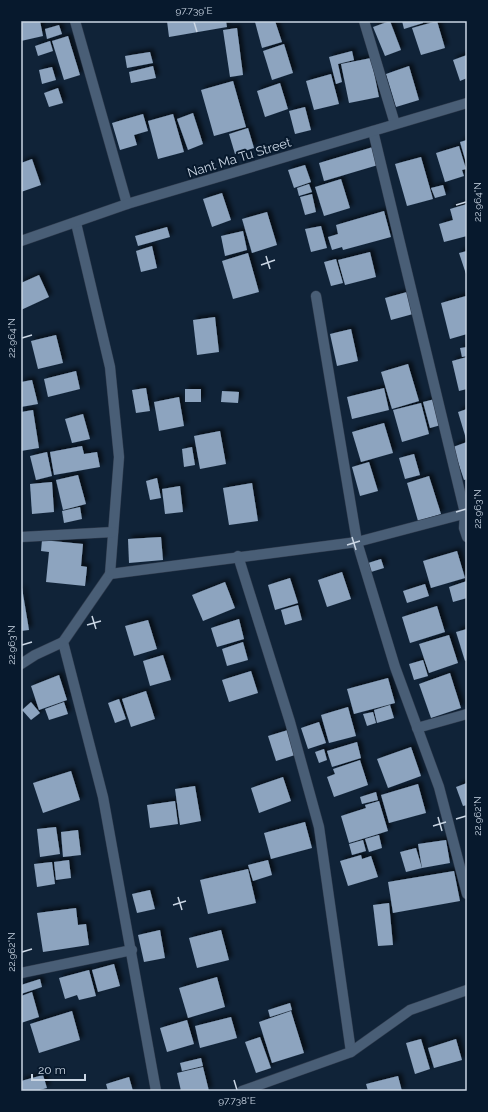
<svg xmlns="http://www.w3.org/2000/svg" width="488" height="1112" font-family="Raleway,sans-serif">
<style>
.building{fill:#8da4bf;filter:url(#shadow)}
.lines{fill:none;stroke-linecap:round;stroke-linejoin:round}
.minor-casing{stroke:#303c4e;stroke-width:11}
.secondary-casing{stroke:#303c4e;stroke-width:11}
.minor{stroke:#495e76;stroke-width:10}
.secondary{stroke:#495e76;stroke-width:10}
.ticks{fill:none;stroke:#cad6e4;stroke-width:1.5}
.labels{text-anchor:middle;stroke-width:4;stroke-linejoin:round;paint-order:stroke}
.street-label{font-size:13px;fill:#cad6e4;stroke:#07192d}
.neatline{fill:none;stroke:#cad6e4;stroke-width:1.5}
.ticks-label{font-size:10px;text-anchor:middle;fill:#cad6e4}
</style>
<defs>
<filter id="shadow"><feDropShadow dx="3.5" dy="-3.5" stdDeviation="2" flood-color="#0009"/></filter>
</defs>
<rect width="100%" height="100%" fill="#102338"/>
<g class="building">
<path d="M21,21H40L43,36L21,41Z"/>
<path d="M167,21H226L227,27L169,37Z"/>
<path d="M258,21H275L282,42L262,48L255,22Z"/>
<path d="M390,21L401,50L385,56L373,27Z"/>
<path d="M402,21H423V23L404,29Z"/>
<path d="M437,21L445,48L421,55L412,28Z"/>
<path d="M59,25L62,34L47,39L45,29Z"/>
<path d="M237,28L243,75L230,77L223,30Z"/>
<path d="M68,36L80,75L64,80L52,41Z"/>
<path d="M50,41L53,51L38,56L35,46Z"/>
<path d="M284,44L293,73L272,80L263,51Z"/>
<path d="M352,51L354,60L338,64L342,82L336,84L329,57Z"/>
<path d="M150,52L153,63L127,68L125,56Z"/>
<path d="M467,55V78L460,81L453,60Z"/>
<path d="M371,58L379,97L349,103L341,64Z"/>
<path d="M153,66L156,78L131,83L129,72Z"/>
<path d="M409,66L419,100L396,107L386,74Z"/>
<path d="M52,67L56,80L42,84L39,70Z"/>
<path d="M331,74L339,104L314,110L306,81Z"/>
<path d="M233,81L246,127L214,136L201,90Z"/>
<path d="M280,83L288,109L265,117L257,91Z"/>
<path d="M58,88L63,103L49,107L44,93Z"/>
<path d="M305,107L311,130L295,134L289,111Z"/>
<path d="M193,113L203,144L188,150L177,119Z"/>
<path d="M143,114L148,131L134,135L137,145L120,150L112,123Z"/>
<path d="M173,114L184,152L158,159L148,121Z"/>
<path d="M248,128L254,148L235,154L229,134Z"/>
<path d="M467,140V166L460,142Z"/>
<path d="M459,146L466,169L462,170L464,176L445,182L436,153Z"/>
<path d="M373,147L378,165L324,181L319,163Z"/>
<path d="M421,157L433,199L407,206L395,164Z"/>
<path d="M32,159L41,185L21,192V163Z"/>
<path d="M305,165L311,182L294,188L288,170Z"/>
<path d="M341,179L350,208L324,216L315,187Z"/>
<path d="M309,184L312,192L299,196L297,188Z"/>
<path d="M443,185L446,195L435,198L431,188Z"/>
<path d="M222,193L231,220L212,227L203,199Z"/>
<path d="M312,194L316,212L305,215L300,197Z"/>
<path d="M467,204V236L444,242L439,224L453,220L450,209Z"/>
<path d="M384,211L391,237L343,250L342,247L332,250L328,237L338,234L336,225Z"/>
<path d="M267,212L277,245L252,253L242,219Z"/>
<path d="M321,226L327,248L311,252L305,229Z"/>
<path d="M167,227L170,237L138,246L135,236Z"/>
<path d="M243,231L247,250L225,256L221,236Z"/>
<path d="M152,246L157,268L141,272L136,251Z"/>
<path d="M467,251V277L459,253Z"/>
<path d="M370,252L376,277L345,285L338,260Z"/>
<path d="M248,253L259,292L233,299L222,261Z"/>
<path d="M336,259L343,283L331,286L324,262Z"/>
<path d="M39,275L49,297L21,310V283Z"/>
<path d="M407,292L413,314L391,320L385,298Z"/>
<path d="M466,296L467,334L450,339L441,303Z"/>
<path d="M215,317L219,352L197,355L193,320Z"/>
<path d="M351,329L358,361L337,366L330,334Z"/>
<path d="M56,335L63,363L38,369L31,341Z"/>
<path d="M467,347V356L462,357L460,348Z"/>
<path d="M467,357V389L459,391L452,361Z"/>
<path d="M408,364L419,401L392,409L381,372Z"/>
<path d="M76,371L80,389L48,397L44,379Z"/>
<path d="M32,380L38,404L21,407V382Z"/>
<path d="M146,388L150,411L136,413L132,390Z"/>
<path d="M384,388L389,410L352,419L347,397Z"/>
<rect x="185" y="389" width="16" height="13"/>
<path d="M222,391L239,392L238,403L221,402Z"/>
<path d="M179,397L184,426L159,431L154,402Z"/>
<path d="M435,399L441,425L430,428L423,402Z"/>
<path d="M421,403L429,434L402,442L393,410Z"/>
<path d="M467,409V442L458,412Z"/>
<path d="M33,410L39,448L21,451V412Z"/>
<path d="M83,414L90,439L72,443L65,419Z"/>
<path d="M384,423L393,453L361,462L352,432Z"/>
<path d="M220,431L226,464L200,469L194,436Z"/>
<path d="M467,442V479L464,480L453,447Z"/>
<path d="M82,446L84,454L97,452L100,467L54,475L50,452Z"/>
<path d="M192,447L195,465L184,467L182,449Z"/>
<path d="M47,452L52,476L36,480L30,456Z"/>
<path d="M414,454L420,475L405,479L399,458Z"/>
<path d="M369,462L378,491L360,496L352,467Z"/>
<path d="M78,475L86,504L63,510L56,480Z"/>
<path d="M429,476L441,514L418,521L407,483Z"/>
<path d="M157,478L161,498L150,500L146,481Z"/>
<path d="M52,482L54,512L32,514L30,484Z"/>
<path d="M252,483L258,521L229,525L223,488Z"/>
<path d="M180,486L183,512L165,514L162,489Z"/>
<path d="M80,507L82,519L64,523L62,511Z"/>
<path d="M161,537L163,560L129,563L128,539Z"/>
<path d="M42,540L83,544L81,566L87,567L85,586L46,582L49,552L41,551Z"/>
<path d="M457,551L465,578L431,588L423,561Z"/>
<path d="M381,559L384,568L371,572L368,563Z"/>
<path d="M342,572L351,599L327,607L318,580Z"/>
<path d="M290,578L298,603L275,610L268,585Z"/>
<path d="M467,581V598L453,602L449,587Z"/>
<path d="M225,582L235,608L203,621L192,595Z"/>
<path d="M425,584L429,596L407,603L403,591Z"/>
<path d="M22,588L29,630L21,631V589Z"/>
<path d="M298,605L302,620L285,625L281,610Z"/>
<path d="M437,606L445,632L410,643L402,617Z"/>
<path d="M239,619L244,639L217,647L211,628Z"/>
<path d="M148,620L157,649L134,656L125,626Z"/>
<path d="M467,629V660L465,661L456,632Z"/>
<path d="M449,635L458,663L429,673L419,644Z"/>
<path d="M243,642L248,660L227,666L222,649Z"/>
<path d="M163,655L171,680L150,686L143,661Z"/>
<path d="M423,660L428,676L414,680L409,664Z"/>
<path d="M251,671L258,693L229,702L222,680Z"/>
<path d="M450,673L461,708L431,718L419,684Z"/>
<path d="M59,675L67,700L39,710L31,686Z"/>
<path d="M388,678L395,703L354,714L347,689Z"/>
<path d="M146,691L155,719L131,727L122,699Z"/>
<path d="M119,699L126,719L115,723L108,703Z"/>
<path d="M31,702L40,713L31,720L22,710Z"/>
<path d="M64,702L68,714L49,720L45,709Z"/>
<path d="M390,705L394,718L377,723L374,710Z"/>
<path d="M348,707L356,736L329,743L321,715Z"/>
<path d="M373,712L376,723L367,726L363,714Z"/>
<path d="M319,722L326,743L308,749L301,728Z"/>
<path d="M288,730L295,755L276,761L268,736Z"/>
<path d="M357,742L361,758L332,767L327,751Z"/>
<path d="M411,747L421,776L388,788L377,759Z"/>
<path d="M324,749L327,760L319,763L315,752Z"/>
<path d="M360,760L368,785L334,797L327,777L335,774L333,769Z"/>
<path d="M71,771L80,800L43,813L33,783Z"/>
<path d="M283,777L291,801L259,813L251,788Z"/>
<path d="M467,783V805L463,806L456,787Z"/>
<path d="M418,784L426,813L389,823L381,795Z"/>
<path d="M195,786L201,821L180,825L175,789Z"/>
<path d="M376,792L378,800L362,804L360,797Z"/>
<path d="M175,801L178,824L150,828L147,805Z"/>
<path d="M379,801L388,831L349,843L341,816L366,808L365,805Z"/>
<path d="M305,822L312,848L271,859L264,833Z"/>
<path d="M56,827L60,854L40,857L37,829Z"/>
<path d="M78,830L81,855L63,857L61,832Z"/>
<path d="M379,835L382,848L369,852L365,839Z"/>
<path d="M363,840L366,851L352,855L349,844Z"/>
<path d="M446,840L450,863L422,868L418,844Z"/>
<path d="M416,848L422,868L406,872L400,852Z"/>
<path d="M361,855L362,859L371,856L378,877L348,886L340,861Z"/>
<path d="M69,860L71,878L56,880L54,862Z"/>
<path d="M268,860L272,875L253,881L248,865Z"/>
<path d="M52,862L55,884L37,887L34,864Z"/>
<path d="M248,869L256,903L208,914L200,880Z"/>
<path d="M454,871L460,901L393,913L388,882Z"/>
<path d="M150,890L155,909L137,913L132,894Z"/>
<path d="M389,903L393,945L378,946L373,905Z"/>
<path d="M76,908L78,925L86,924L89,945L43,952L37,913Z"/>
<path d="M160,930L165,958L144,962L138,935Z"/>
<path d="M221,930L229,960L197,968L189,938Z"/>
<path d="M114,964L120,986L98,992L92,970Z"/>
<path d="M89,970L96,996L79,1000L77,995L65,999L59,978Z"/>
<path d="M217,977L225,1007L188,1018L179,988Z"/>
<path d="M40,979L42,987L21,994V985Z"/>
<path d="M32,992L39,1017L21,1023V996Z"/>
<path d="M290,1003L292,1010L270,1017L268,1010Z"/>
<path d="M72,1011L80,1040L39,1053L30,1024Z"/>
<path d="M291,1011L304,1053L272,1063L259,1022Z"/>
<path d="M231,1017L237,1038L200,1048L195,1026Z"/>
<path d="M187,1020L194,1044L167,1052L160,1028Z"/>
<path d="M260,1037L271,1068L256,1073L245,1042Z"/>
<path d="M421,1039L430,1069L415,1074L406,1043Z"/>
<path d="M456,1039L462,1060L434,1068L428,1048Z"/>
<path d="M201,1058L203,1066L182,1071L180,1063Z"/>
<path d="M203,1067L209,1091H181L177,1073Z"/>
<path d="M43,1075L47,1088L36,1091H21V1081Z"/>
<path d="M398,1076L402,1091H368L366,1084Z"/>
<path d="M129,1077L133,1091H108L106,1084Z"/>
</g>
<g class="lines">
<defs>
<g id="minor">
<path d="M75,21L127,204"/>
<path d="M364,21L395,124"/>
<path d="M373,131L465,513L464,528L467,537"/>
<path d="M76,223L110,367L119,457L110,574L63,642L103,797L156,1091"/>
<path d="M316,296L357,542L395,667L439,787L467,894"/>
<path d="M21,537L113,532"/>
<path d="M238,556L290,722L319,827L351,1052"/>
<path d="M110,574L357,542L467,513"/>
<path d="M21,664L35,655L63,642"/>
<path d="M417,728L467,714"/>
<path d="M21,973L132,950"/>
<path d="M242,1091L351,1052L410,1010L467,990"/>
</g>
<path id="secondary" d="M21,241L127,204L467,103"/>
</defs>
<use href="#minor" class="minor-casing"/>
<use href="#secondary" class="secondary-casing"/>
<use href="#minor" class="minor"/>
<use href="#secondary" class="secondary"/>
</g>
<path class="ticks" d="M194,22L197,32M456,205L466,202M266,256L270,269M261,265L275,260M22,338L32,335M456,512L466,509M352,537L356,550M347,545L360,541M92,616L96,629M87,625L101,621M22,645L32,642M438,817L442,831M456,819L466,816M433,826L446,822M178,897L182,910M173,905L186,901M22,952L32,949M234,1080L237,1090"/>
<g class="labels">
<g class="street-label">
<text transform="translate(239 157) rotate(-17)" y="5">Nant Ma Tu Street</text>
</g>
</g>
<rect width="488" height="1112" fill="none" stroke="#07192d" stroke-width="44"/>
<path d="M32 1074v6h53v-6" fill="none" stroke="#cad6e4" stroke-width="2"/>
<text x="38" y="1074" font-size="12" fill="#cad6e4" stroke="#07192d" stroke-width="3" paint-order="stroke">20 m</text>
<rect x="22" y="22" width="444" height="1068" class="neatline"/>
<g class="ticks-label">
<text x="194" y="14">97.739°E</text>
<text transform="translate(477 202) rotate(-90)" y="4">22.964°N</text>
<text transform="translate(11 338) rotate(-90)" y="4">22.964°N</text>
<text transform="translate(477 509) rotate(-90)" y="4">22.963°N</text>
<text transform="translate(11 645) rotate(-90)" y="4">22.963°N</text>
<text transform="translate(477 816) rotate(-90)" y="4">22.962°N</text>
<text transform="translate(11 952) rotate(-90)" y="4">22.962°N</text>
<text x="237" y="1104">97.738°E</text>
</g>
</svg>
